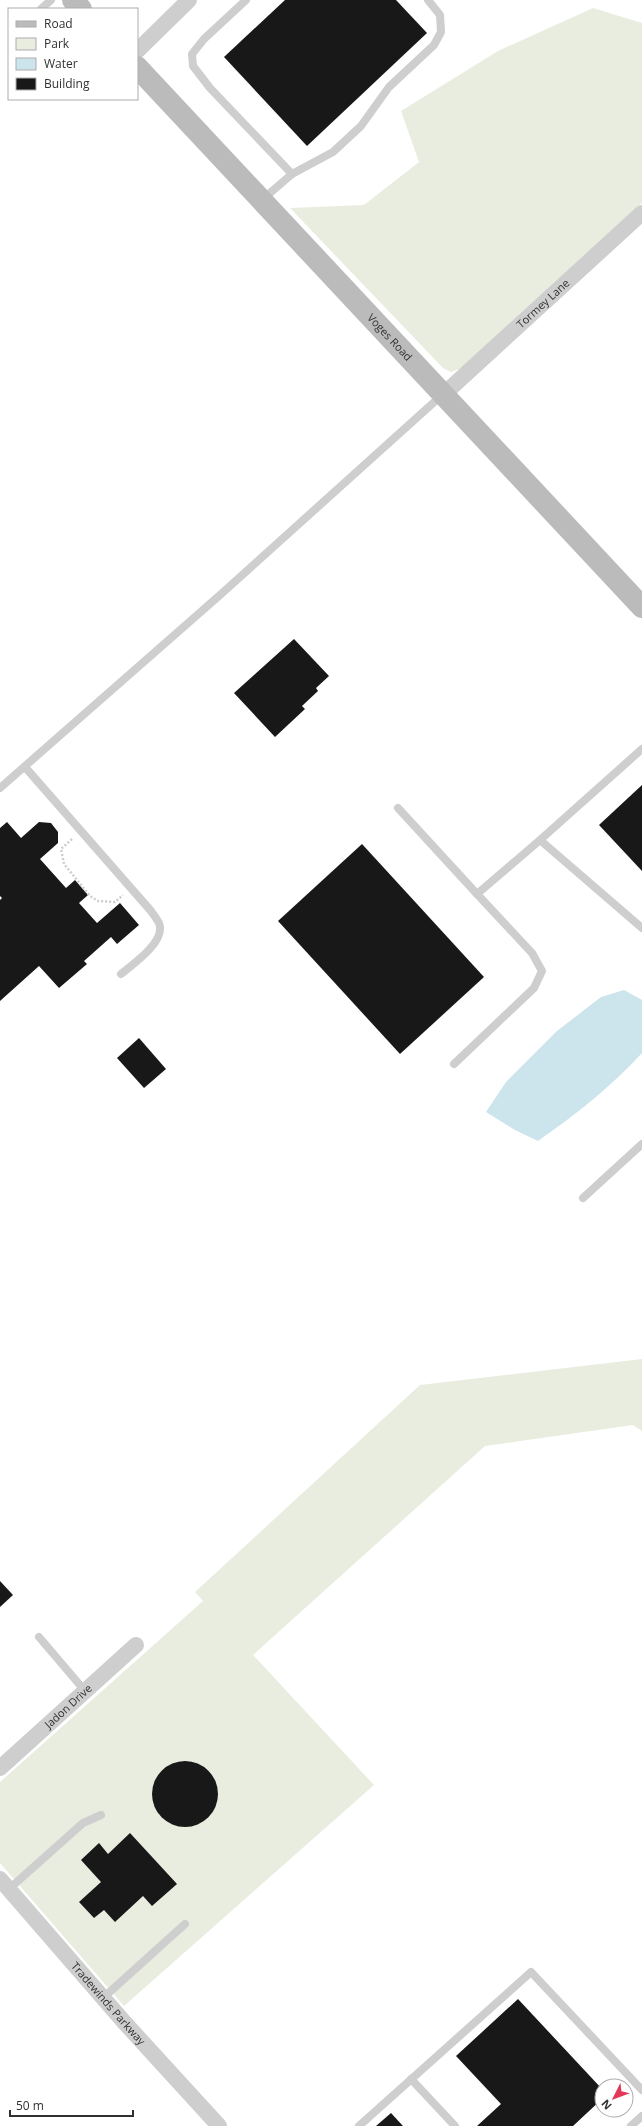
<svg xmlns="http://www.w3.org/2000/svg" width="642" height="2126" font-family="'Open Sans',sans-serif">
<style>
.green{fill:#e8eddf}
.water{fill:#cce4ec}
.building{fill:#181818}
.lines{fill:none;stroke-linecap:round;stroke-linejoin:round}
.path{stroke:#cecece;stroke-width:2.5;stroke-dasharray:2 2;stroke-linecap:butt}
.lane{stroke:#cecece;stroke-width:8}
.street{stroke:#cecece;stroke-width:16}
.secondary{stroke:#bbb;stroke-width:22}
.labels{text-anchor:middle;stroke-width:4;stroke-linejoin:round;paint-order:stroke}
.street-label{font-size:11px;fill:#313131;stroke:#fff}
</style>
<rect width="100%" height="100%" fill="#fff"/>
<g class="green">
<path d="M593,8L642,23V203L462,368L451,372L443,368L290,208L364,205L419,162L401,111L498,51Z"/>
<path d="M642,1359V1431L633,1425L485,1446L253,1655L374,1785L124,2006L0,1863V1782L203,1601L195,1592L420,1385Z"/>
</g>
<path class="water" d="M624,990L642,1000V1053C612,1086 575,1115 538,1141L515,1130L486,1112L506,1082L557,1031L601,997Z"/>
<g class="building">
<path d="M285,0H396L427,33L307,146L224,57Z"/>
<path d="M294,639L329,676L316,688L318,691L302,706L305,709L275,737L234,693Z"/>
<path d="M642,785V871L599,825Z"/>
<path d="M7,822L21,838L39,822L51,823L58,832V843L40,859L66,888L75,880L88,895L79,903L97,923L120,903L139,925L117,944L111,937L84,961L87,964L59,988L39,966L0,1001V900L2,898L0,896V828Z"/>
<path d="M362,844L484,977L400,1054L278,921Z"/>
<path d="M139,1038L166,1069L144,1088L117,1058Z"/>
<path d="M0,1581L13,1595L0,1607Z"/>
<circle cx="185" cy="1794" r="33"/>
<path d="M130,1833L177,1884L152,1906L143,1896L115,1922L104,1910L94,1918L79,1902L101,1882L81,1860L99,1843L108,1854Z"/>
<path d="M518,1999L602,2089V2099L573,2126H477L501,2104L456,2056Z"/>
<path d="M391,2113L403,2126H376Z"/>
</g>
<g class="lines">
<path class="path" d="M72,839L61,849L64,864L90,896L98,901L115,902L123,895"/>
<g class="lane">
<path d="M246,0L204,39L192,54L193,66L210,88L292,174"/>
<path d="M41,9L51,0"/>
<path d="M263,199L292,174L333,152L361,126L389,87L434,45L441,32L440,15L428,0"/>
<path d="M25,767L151,911C154,916 160,922 160,927C162,944 133,964 121,974"/>
<path d="M0,788L220,595L442,395"/>
<path d="M398,808L477,894"/>
<path d="M540,840L642,928"/>
<path d="M454,1064L534,988L542,971L532,953L477,894L540,840L642,749"/>
<path d="M583,1198L642,1144"/>
<path d="M39,1637L85,1691"/>
<path d="M9,1889L83,1823L101,1815"/>
<path d="M103,1998L185,1924"/>
<path d="M411,2079L455,2126"/>
<path d="M359,2126L531,1972L642,2090"/>
<path d="M631,2126L642,2116"/>
</g>
<g class="street">
<path d="M137,51L189,0"/>
<path id="s1" d="M444,394L642,213"/>
<path id="s2" d="M0,1768L136,1645"/>
<path id="s3" d="M0,1879L124,2022L219,2126"/>
</g>
<g class="secondary">
<path d="M73,0L81,9"/>
<path id="s4" d="M137,67L642,607"/>
</g>
</g>
<g class="labels">
<g class="street-label">
<text dy="4" stroke="none"><textPath href="#s1" startOffset="134">Tormey Lane</textPath></text>
<text dy="4" stroke="none"><textPath href="#s4" startOffset="370">Voges Road</textPath></text>
<text dy="4" stroke="none"><textPath href="#s2" startOffset="92">Jadon Drive</textPath></text>
<text dy="4" stroke="none"><textPath href="#s3" startOffset="165">Tradewinds Parkway</textPath></text>
</g>
</g>
<rect x="8" y="8" width="130" height="92" fill="#ffffff" stroke="#adadad"/>
<rect x="16" y="21" width="20" height="6" fill="#bbbbbb" stroke="#adadad"/>
<text x="44" y="28" font-size="12" fill="#313131">Road</text>
<rect x="16" y="38" width="20" height="12" fill="#e8eddf" stroke="#adadad"/>
<text x="44" y="48" font-size="12" fill="#313131">Park</text>
<rect x="16" y="58" width="20" height="12" fill="#cce4ec" stroke="#adadad"/>
<text x="44" y="68" font-size="12" fill="#313131">Water</text>
<rect x="16" y="78" width="20" height="12" fill="#181818" stroke="#adadad"/>
<text x="44" y="88" font-size="12" fill="#313131">Building</text>
<g transform="translate(614 2098) rotate(228)"><circle r="19" fill="#ffffff" stroke="#adadad"/>
<path d="M0-3L7 15L0 10L-7 15Z" fill="#e33859"/>
<text y="-6" font-size="11" font-weight="bold" text-anchor="middle" fill="#313131">N</text>
</g>
<path d="M10 2110v6h123v-6" fill="none" stroke="#313131" stroke-width="2"/>
<text x="16" y="2110" font-size="12" fill="#313131" stroke="#ffffff" stroke-width="3" paint-order="stroke">50 m</text>
</svg>
